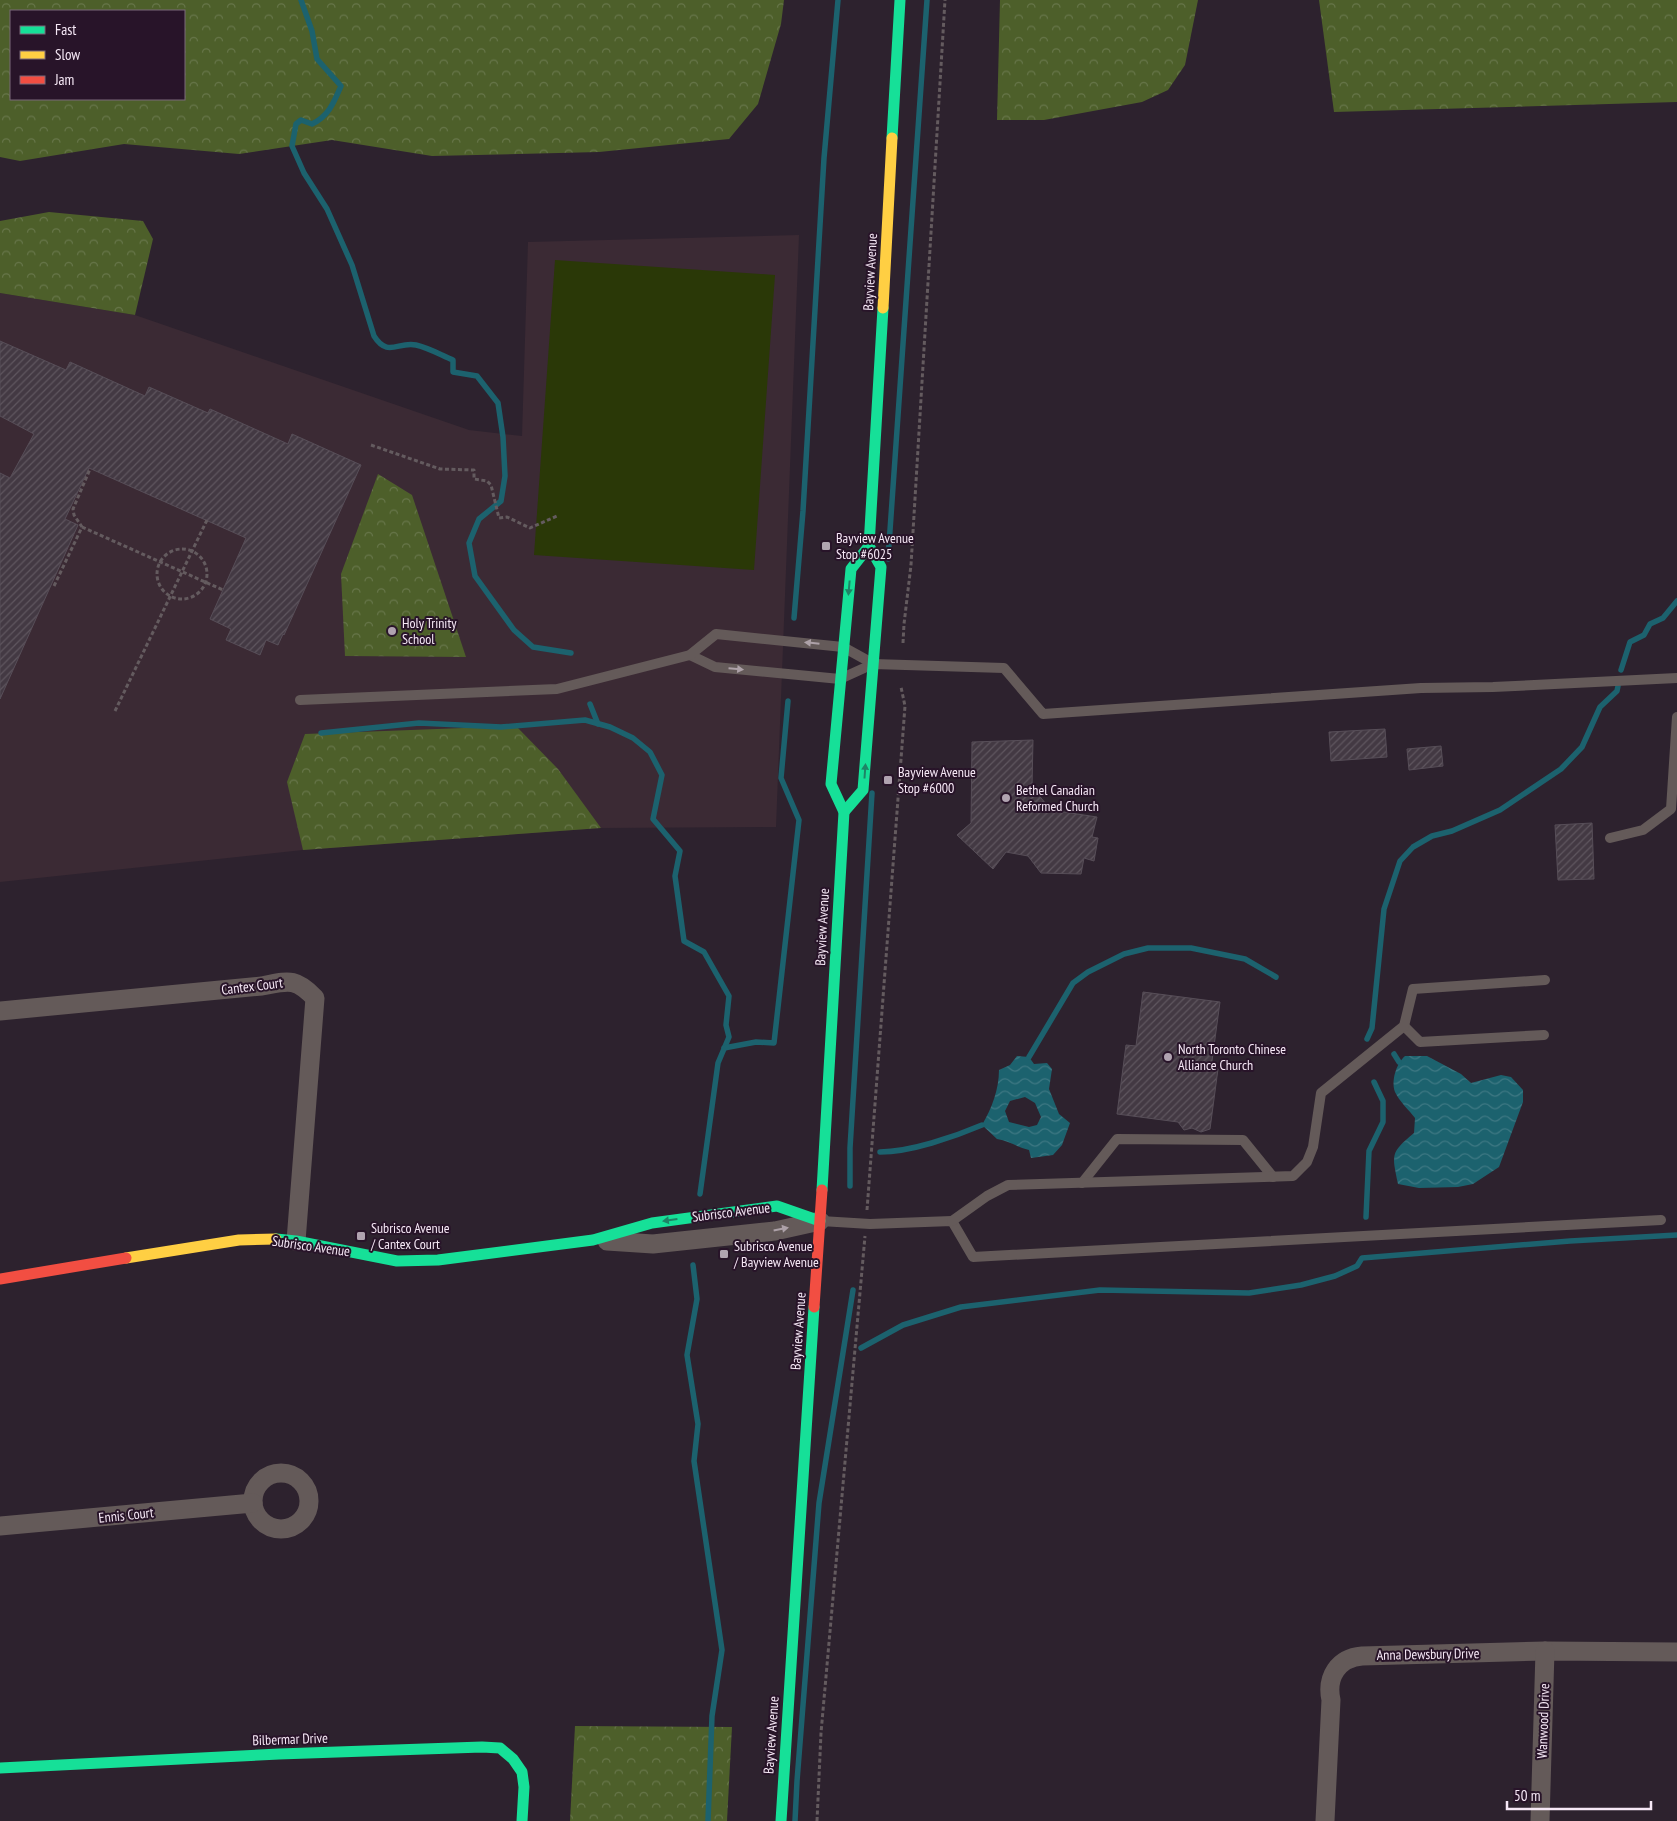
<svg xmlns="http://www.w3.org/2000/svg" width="1677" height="1821" font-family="'PT Sans Narrow',sans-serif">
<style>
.education{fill:#3b2a34}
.forest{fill:url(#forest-crowns);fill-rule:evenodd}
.garden{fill:#2a3807}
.water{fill:url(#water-waves);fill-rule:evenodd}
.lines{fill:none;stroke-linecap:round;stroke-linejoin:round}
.stream{stroke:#1c626e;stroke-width:5.5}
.building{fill:url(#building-hatch);stroke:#574e58}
.path{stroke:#645b5f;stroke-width:3;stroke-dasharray:4 2.5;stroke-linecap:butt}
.lane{stroke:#645a59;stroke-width:10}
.street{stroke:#645a59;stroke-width:19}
.fast{stroke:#16e098;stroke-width:11}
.slow{stroke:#ffcf43;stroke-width:11}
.jam{stroke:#f24e42;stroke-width:11}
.oneway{fill:#1e8466}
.oneway2{fill:#ada1a8}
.poi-dot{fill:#b0a3b0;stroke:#281429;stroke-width:2}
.labels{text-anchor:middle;stroke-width:4;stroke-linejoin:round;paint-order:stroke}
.street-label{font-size:14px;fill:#f6e8f6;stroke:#281429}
.poi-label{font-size:14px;fill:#f6e8f6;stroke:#281429;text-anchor:start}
</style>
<defs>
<pattern id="forest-crowns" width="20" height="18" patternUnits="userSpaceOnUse" patternTransform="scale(1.25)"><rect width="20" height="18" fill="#4d5f2a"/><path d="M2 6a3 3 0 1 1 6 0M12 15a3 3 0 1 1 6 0" fill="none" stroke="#67764a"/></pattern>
<pattern id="water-waves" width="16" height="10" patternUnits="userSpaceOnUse" patternTransform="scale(1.25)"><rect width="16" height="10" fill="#1c626e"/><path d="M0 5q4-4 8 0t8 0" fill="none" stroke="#3e7883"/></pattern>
<pattern id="building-hatch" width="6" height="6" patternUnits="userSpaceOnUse" patternTransform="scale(1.25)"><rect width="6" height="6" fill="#433943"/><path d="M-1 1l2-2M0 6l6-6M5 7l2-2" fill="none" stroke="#5f565f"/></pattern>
</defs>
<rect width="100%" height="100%" fill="#2d222e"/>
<path class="education" d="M799,235L776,827L601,828L303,850L0,882V293L135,315L469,430L522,436L528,242Z"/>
<g class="forest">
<path d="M0,0H784L781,24L758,104L729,139L599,152L432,156L332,140L239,154L124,144L20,161L0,157ZM11,11H184V99H11Z"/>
<path d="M1000,0H1198L1185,65L1168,90L1142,102L1044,120H997Z"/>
<path d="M1319,0H1677V102L1334,112Z"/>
<path d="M49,212L143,221L153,239L135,315L0,293V221Z"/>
<path d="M378,474L412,495L466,657L345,656L341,574Z"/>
<path d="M516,726L558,769L601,828L303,850L287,782L305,734Z"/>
<path d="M575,1726L732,1727L727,1821H570Z"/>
</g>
<path class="garden" d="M555,260L775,275L754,570L534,555Z"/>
<g class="water">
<path d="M1017,1056L1029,1057L1034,1064L1047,1063L1052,1069L1049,1089L1059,1114L1070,1123L1062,1145L1053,1155L1031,1158L1029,1150C1017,1147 1009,1141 997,1139L982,1125C992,1108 999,1089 999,1070L1010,1065ZM1025,1097L1035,1103L1041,1117L1037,1125L1029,1127L1009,1122L1005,1111L1010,1101Z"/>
<path d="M1405,1056H1427L1461,1074L1471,1083L1501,1075L1511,1077L1523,1090V1102L1499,1167L1473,1184L1458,1187L1419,1188L1398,1184C1392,1154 1390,1153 1414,1133L1415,1118C1409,1110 1399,1101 1395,1092C1391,1081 1396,1064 1405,1056Z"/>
</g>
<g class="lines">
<g class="stream">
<path d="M301,0L312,31L317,59L341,86C334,102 329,116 312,124L301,120L296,124L292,146L304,173L327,209L352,265L374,336C388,358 398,341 416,345C429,348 441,355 453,360V372L477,376L498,403L503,437L505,476L501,501L479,519L469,543L475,576L514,630L533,647L571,653"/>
<path d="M888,559L927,0"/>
<path d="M794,618L803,511L824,158L838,0"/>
<path d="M1621,670L1630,642L1644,635L1650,624L1663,618L1677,601"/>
<path d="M590,704L598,724"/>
<path d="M321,733L419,723L501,727L585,720L610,727L633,738L650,752L662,775L653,819L680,851L675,876L684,941L704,952L729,996L726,1025L729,1037L718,1063L700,1194"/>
<path d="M1367,1039L1372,1028L1384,909L1400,861L1413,847L1432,836L1452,831L1500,810L1561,769L1582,747L1600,707L1617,691L1618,686"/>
<path d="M724,1048L756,1042L774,1043L799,820L781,778L788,701"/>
<path d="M1394,1054L1399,1062"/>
<path d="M1029,1057L1073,983L1088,972L1124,954L1148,948H1191L1245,959L1276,977"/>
<path d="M880,1152C910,1152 954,1137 982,1125"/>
<path d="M850,1186V1148L872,793"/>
<path d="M1366,1217L1369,1151L1383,1122V1101L1374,1082"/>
<path d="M693,1265L697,1299L687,1355L698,1424L694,1461L722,1650L712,1716L708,1821"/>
<path d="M861,1348L903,1325L961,1307L1100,1290L1249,1293L1301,1285L1335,1276L1357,1266L1362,1258L1570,1241L1677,1235"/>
<path d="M795,1821L797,1781L819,1503L853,1290"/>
</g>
</g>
<g class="building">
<path d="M0,341L66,370L70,362L145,396L149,387L208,413L210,409L288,444L292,434L361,465L284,635L283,634L278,645L266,640L260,655L226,640L231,629L210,619L246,538L89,468L65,519L78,525L0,699V473L10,478L34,434L0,416Z"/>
<path d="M1385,729L1387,757L1331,761L1329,732Z"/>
<path d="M1033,740L1032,787L1051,810L1097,817L1092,837L1098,838L1094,861L1084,858L1081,874L1041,873L1028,856L1006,852L993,869L957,835L971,823L972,742Z"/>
<path d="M1441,746L1443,766L1409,770L1407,749Z"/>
<path d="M1592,823L1594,879L1558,880L1555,825Z"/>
<path d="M1143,992L1220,1002L1211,1068L1218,1069L1210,1129L1201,1132L1192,1128L1184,1130L1178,1122L1117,1114L1126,1045L1136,1046Z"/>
</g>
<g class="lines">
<g class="path">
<path d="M371,445L440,469L474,470V479L487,481L491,485L499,518L507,517L530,528L557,516"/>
<path d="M82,527L223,590"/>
<circle cx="182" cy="574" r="25"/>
<path d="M54,586L82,527L74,515L73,509L90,469"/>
<path d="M903,643L904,624L911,565L945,0"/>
<path d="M115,711L207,520"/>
<path d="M867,1210L905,706L901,687"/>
<path d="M817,1821L821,1733L865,1236"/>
</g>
<g class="lane">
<path d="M690,655L715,667L840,679L873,664L1004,668L1043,714L1421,688L1493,687L1677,678"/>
<path d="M300,700L557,689L690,655L716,634L843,647L872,663"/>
<path d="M1610,838L1643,830L1671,809L1677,717"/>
<path d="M1404,1026L1420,1042L1544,1035"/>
<path d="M1082,1183L1117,1139L1243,1140L1273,1177"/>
<path d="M821,1221L870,1224L952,1221L973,1257L1661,1220"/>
<path d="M952,1221L987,1196L1008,1185L1293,1176L1307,1162L1313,1147L1321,1093L1404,1026L1413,989L1545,980"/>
</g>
<g class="street">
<path d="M0,1011L262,986C288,981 295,977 315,998L296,1241"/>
<path d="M607,1241L653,1244L775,1231L820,1221"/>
<circle cx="281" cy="1501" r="28"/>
<path d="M0,1526L253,1503"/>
<path d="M1325,1821L1331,1700C1326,1677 1338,1658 1362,1656L1545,1651L1677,1652"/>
<path d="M1540,1821L1545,1651"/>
</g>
<g class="fast">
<path d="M892,138L900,0"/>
<path d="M844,812L863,790L881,567L869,546L883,308"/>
<path d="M822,1190L844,812L831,784L851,569L869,546"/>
<path d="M276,1239L296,1241L397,1261L438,1260L593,1240L652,1223L777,1206L820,1221"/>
<path d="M0,1768L279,1754L482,1747L500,1748L513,1759L522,1772L524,1787L522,1821"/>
<path d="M781,1821L814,1307"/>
</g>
<g class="slow">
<path d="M883,308L892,138"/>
<path d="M126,1258L239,1240L276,1239"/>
</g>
<g class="jam">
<path d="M0,1279L126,1258"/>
<path d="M814,1307L822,1190"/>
</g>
</g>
<defs><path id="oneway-solid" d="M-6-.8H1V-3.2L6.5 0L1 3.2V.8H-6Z" transform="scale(1.25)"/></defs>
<g class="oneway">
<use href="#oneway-solid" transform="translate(849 588) rotate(95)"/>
<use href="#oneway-solid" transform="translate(865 771) rotate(-86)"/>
<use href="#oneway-solid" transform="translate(670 1220) rotate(172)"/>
</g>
<g class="oneway2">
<use href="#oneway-solid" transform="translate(812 643) rotate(-174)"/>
<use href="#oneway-solid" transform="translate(736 669) rotate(5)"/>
<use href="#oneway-solid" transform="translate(781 1229) rotate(-11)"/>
</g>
<g class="poi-dot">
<rect x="821" y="541" width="10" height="10" rx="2.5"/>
<circle cx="392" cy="631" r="5"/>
<rect x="883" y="775" width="10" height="10" rx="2.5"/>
<circle cx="1006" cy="798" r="5"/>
<circle cx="1168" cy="1057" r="5"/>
<rect x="356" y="1231" width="10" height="10" rx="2.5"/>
<rect x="719" y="1249" width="10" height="10" rx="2.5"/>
</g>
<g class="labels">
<g class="street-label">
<text transform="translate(870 272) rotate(-87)" y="5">Bayview Avenue</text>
<text transform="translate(822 927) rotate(-87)" y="5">Bayview Avenue</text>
<text transform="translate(252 986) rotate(-7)" y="5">Cantex Court</text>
<text transform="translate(731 1212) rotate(-7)" y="5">Subrisco Avenue</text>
<text transform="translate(311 1246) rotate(8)" y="5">Subrisco Avenue</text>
<text transform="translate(798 1331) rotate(-86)" y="5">Bayview Avenue</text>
<text transform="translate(126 1515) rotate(-6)" y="5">Ennis Court</text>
<text transform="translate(1428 1654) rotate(-1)" y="5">Anna Dewsbury Drive</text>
<text transform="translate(1543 1721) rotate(-88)" y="5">Wanwood Drive</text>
<text transform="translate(771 1735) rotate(-86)" y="5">Bayview Avenue</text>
<text transform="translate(290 1739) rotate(-2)" y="5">Bilbermar Drive</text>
</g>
<g class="poi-label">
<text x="836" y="543">Bayview Avenue<tspan x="836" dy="16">Stop #6025</tspan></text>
<text x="402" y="628">Holy Trinity<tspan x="402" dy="16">School</tspan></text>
<text x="898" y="777">Bayview Avenue<tspan x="898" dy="16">Stop #6000</tspan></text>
<text x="1016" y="795">Bethel Canadian<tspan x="1016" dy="16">Reformed Church</tspan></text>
<text x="1178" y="1054">North Toronto Chinese<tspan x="1178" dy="16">Alliance Church</tspan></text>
<text x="371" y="1233">Subrisco Avenue<tspan x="371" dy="16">/ Cantex Court</tspan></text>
<text x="734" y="1251">Subrisco Avenue<tspan x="734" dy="16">/ Bayview Avenue</tspan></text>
</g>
</g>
<rect x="10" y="10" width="175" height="90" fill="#281429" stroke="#7a697b"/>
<rect x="20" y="26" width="25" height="8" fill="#16e098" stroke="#7a697b"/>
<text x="55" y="35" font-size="15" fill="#f6e8f6">Fast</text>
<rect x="20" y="51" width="25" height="8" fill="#ffcf43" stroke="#7a697b"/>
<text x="55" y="60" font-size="15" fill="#f6e8f6">Slow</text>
<rect x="20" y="76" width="25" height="8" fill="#f24e42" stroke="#7a697b"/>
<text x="55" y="85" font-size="15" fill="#f6e8f6">Jam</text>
<path d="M1507 1801v8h144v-8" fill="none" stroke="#f6e8f6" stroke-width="2.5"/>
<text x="1514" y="1801" font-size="15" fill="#f6e8f6" stroke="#281429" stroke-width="4" paint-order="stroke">50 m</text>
</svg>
